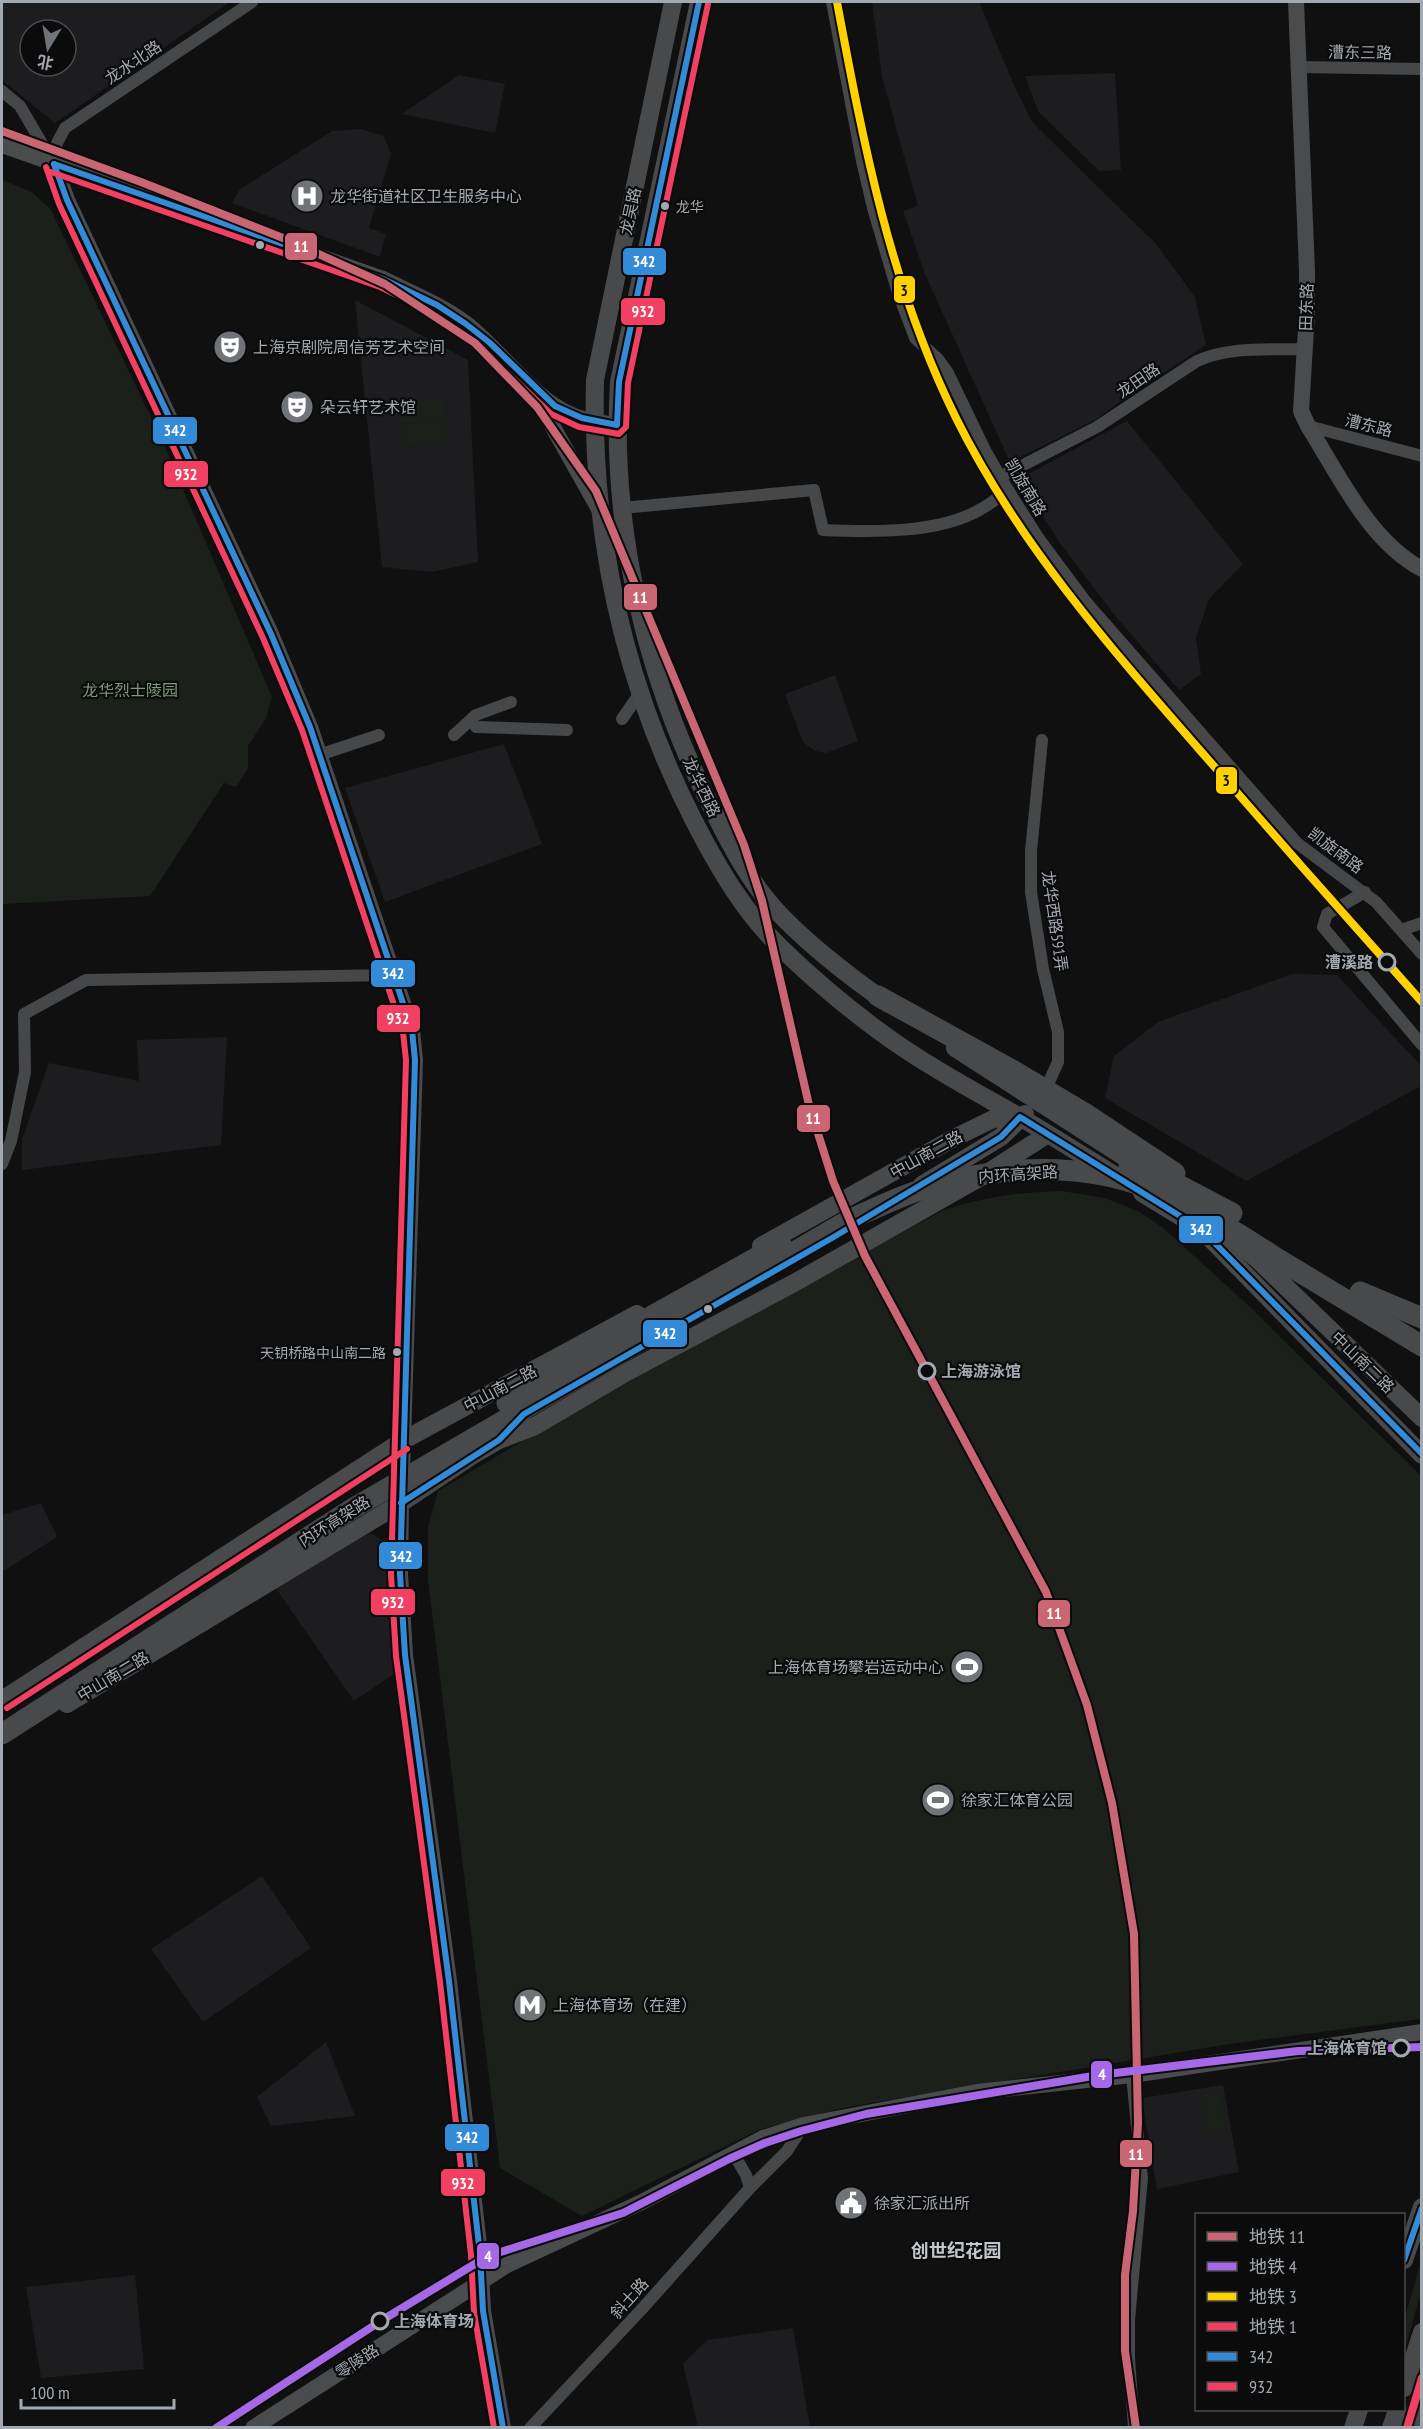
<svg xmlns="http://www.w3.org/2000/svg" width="1423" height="2429" font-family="'PT Sans Narrow','Noto Sans SC',sans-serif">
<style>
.built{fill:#1d1d1f;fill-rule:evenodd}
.green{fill:#1b201b}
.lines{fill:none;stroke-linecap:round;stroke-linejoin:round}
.street{stroke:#454749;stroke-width:12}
.secondary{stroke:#494b4d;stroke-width:16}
.primary{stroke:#47494b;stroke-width:18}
.highway{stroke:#47494a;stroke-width:21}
.bus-1-casing{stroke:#0b0b0c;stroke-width:10}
.bus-2-casing{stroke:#0b0b0c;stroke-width:10}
.bus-1{stroke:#338bd7;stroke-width:6}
.bus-2{stroke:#f24062;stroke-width:6}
.metro-1-casing{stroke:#0b0b0c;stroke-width:12}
.metro-2-casing{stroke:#0b0b0c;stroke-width:12}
.metro-3-casing{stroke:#0b0b0c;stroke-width:12}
.metro-4-casing{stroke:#0b0b0c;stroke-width:12}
.metro-1{stroke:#ca6573;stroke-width:8}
.metro-2{stroke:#a569e7;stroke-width:8}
.metro-3{stroke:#ffd100;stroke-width:8}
.metro-4{stroke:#f24062;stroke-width:8}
.bus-dot{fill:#a3a9b0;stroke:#0b0b0c;stroke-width:2}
.stop-dot{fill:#0b0b0c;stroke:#a3a9b0;stroke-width:3}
.labels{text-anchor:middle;stroke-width:4.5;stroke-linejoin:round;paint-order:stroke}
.bus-label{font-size:14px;fill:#a3a9b0;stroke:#0b0b0c;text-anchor:start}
.street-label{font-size:16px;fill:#a3a9b0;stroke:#0b0b0c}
.poi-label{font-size:16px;fill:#a3a9b0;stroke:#0b0b0c;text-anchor:start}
.park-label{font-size:16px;fill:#7f997c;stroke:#0b0b0c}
.stop-label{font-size:16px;font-weight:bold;fill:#a3a9b0;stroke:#0b0b0c;text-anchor:end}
.neighbourhood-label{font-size:18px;font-weight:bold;fill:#c3c7cd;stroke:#0b0b0c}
.line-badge{stroke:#0b0b0c;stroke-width:2}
.badge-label{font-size:16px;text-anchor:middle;font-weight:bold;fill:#fff}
.pale-badge-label{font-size:16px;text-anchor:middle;font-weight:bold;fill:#111}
</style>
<rect width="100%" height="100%" fill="#101011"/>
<g class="built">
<path d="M2,2H230L55,123L2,80ZM30,30H66V66H30Z"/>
<path d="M872,2H979L1013,83L1032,122L1156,244L1195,297L1206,345L1119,402L1098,418L1010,462L925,274L903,211L918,206L882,77Z"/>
<path d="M1115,73L1121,170L1099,171L1038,111L1025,76Z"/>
<path d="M459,75L505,84L495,133L402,114Z"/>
<path d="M360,129L384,136L391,154L369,228L386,234L380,257L232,203L239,190L332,131Z"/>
<path d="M355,300L468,360L478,562L432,572L382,567Z"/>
<path d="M1127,421L1243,564L1209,599L1196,638L1201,674L1179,690L1113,613L1060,543L1019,479Z"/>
<path d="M835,675L858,741L826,753L815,751L803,742L785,694Z"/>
<path d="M504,744L542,844L385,902L345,788Z"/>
<path d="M1292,974L1337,975L1421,1066V1086L1246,1181L1105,1098L1114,1056L1158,1022Z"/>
<path d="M227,1037L221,1145L22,1170V1139L49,1063L139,1081L137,1040Z"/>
<path d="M41,1503L57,1537L2,1572V1515Z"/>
<path d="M371,1533L390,1546L397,1672L354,1701L275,1587L346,1543Z"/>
<path d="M262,1876L311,1948L203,2022L151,1949Z"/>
<path d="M326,2042L355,2116L271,2126L257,2097Z"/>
<path d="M1223,2085L1239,2172L1157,2189L1142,2098Z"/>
<path d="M135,2275L144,2369L41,2378L26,2287Z"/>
<path d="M793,2328L810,2427H698L683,2364L707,2340Z"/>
</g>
<g class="green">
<path d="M2,180L32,192L51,210L162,440L272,697L266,718L248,746V768L236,787L224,783L150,896L2,904Z"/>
<path d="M444,398L445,420L401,423L399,401Z"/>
<path d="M446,421L447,443L403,446L401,424Z"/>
<path d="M1062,1191L1105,1198L1138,1211L1162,1227L1247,1304L1421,1476V2019L1236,2043L847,2107L761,2129L582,2216L500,2168L428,1580V1527L438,1491L663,1358L944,1210C985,1197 1019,1192 1062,1191Z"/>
<path d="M1220,2092L1226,2132L1206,2135L1199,2095Z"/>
<path d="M1421,2261V2292L1404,2352V2321Z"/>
</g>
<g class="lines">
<g class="street">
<path d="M832,2L862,161L873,208L898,293L915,338L938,359L948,373L986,452L1008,490L1037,536L1086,602L1297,843L1376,902L1422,954"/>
<path d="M1298,67L1422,69"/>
<path d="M2,91L20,106L54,164"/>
<path d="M54,164L57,143L65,128L252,2"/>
<path d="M1308,426L1422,456"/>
<path d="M1000,477L1097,427L1197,361C1230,346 1269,350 1304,349"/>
<path d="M622,508L814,490L823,530C871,532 939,534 981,509C991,504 999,496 1008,490"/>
<path d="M622,719L640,693"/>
<path d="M476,727L567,730"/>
<path d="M454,735L476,715L511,702"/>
<path d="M1042,740L1031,851V892L1043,969L1058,1032V1062L1043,1095"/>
<path d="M319,755L379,735"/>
<path d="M1365,892L1327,914L1323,927L1422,1045"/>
<path d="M1401,930L1422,923"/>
<path d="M2,1164L11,1141L25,1072L24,1014L86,980L393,975"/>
<path d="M1132,2075L1142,2178L1129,2320V2358L1134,2428"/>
<path d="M733,2153L746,2175L750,2188"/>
<path d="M530,2428L641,2310L750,2188L787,2151L804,2125"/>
</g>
<g class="secondary">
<path d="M1296,2L1307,271V312L1301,411L1308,426C1339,475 1369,541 1422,569"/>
<path d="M2,145L383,279C411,293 442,305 468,325C501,351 534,400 572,415C586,421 601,423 617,425"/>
<path d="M54,164L67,200L271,634L310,727L412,1030L415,1060L401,1503L400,1574L405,1655L449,1981L480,2254L483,2311L503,2428"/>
<path d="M536,397L599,509"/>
<path d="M253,2428L507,2265L642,2202L763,2138L804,2125L977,2092L1132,2075L1422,2032"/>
</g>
<g class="primary">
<path d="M673,2L595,380C591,535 624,685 695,823C719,869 744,912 781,948C812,978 845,1006 879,1031C922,1063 971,1089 1018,1116C1051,1135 1082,1155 1114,1175"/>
<path d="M699,2L619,382C610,531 647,684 716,816C731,846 747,876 768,901C798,937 851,978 889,1004"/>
<path d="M955,1048L1146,1171"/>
<path d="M922,1185L1001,1137L1025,1114"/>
<path d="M1142,1193L1201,1229L1422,1455"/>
<path d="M1234,1240L1257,1259L1422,1418"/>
<path d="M761,1246L954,1138L993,1119L1020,1117"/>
<path d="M2,1700L402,1441L637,1314"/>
<path d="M67,1704L401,1503L473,1455L499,1440L535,1426L625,1373L794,1283L981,1177L1048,1134"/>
<path d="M1404,2260L1422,2207"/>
<path d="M1404,2388L1422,2332"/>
<path d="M1353,2428L1359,2410"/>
<path d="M1391,2428L1397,2410"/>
</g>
<g class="highway">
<path d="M878,996L1014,1071L1086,1114L1175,1173"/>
<path d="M1129,1167L1175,1183L1232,1213"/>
<path d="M1360,1292L1422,1318"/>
<path d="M507,1403L652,1316L781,1244"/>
<path d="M2,1734L352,1509L849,1220C884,1204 918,1188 955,1180C1012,1166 1078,1165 1134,1183C1186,1199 1233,1230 1278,1259C1326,1288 1374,1317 1422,1346"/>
<path d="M1411,2428L1422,2395"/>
</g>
<defs>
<g id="bus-1">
<path d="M54,164L67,200L271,634L310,727L412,1030L415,1060L400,1574L405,1655L449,1981L480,2254L483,2311L503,2428"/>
<path d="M54,164L383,279L437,305L466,324L490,343L555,406L582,418L617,425L619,382L699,2"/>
<path d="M401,1503L499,1440L524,1414L832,1238L1001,1137L1020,1117L1201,1229L1422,1454"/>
<path d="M1404,2260L1422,2208"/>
</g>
<g id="bus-2">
<path d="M46,167L59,204L263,638L302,730L403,1032L406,1060L391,1574L396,1656L440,1982L471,2255L474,2313L494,2428"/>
<path d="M51,172L380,287L433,313L461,331L484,350L551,414L579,427L619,434L626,427L628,383L708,4"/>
<path d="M7,1708L407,1449"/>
</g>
</defs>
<use href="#bus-1" class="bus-1-casing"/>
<use href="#bus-2" class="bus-2-casing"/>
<use href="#bus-1" class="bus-1"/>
<use href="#bus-2" class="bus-2"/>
<defs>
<path id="metro-1" d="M2,131L141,182L283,238L385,284L475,343L537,407L596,491L744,845L762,901L809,1105L833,1181L865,1256L1046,1592L1087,1705L1112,1803L1134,1934L1138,2123L1133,2211L1125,2275V2351L1136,2428"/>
<path id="metro-2" d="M216,2428L384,2319L488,2256L623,2213L729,2159L765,2143L801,2131L866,2114L1099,2075L1298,2051L1422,2047"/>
<path id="metro-3" d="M837,2C864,146 890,285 956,418C1017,541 1108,645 1198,748C1272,833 1347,918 1422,1002"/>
<path id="metro-4" d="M1407,2428L1422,2378"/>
</defs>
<use href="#metro-1" class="metro-1-casing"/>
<use href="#metro-2" class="metro-2-casing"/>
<use href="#metro-3" class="metro-3-casing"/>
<use href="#metro-4" class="metro-4-casing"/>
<use href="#metro-1" class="metro-1"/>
<use href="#metro-2" class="metro-2"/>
<use href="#metro-3" class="metro-3"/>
<use href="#metro-4" class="metro-4"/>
</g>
<defs>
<symbol id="hospital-disc" viewBox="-11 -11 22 22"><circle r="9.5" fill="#707378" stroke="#0b0b0c"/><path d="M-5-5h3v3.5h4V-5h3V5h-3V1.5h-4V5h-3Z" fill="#fff"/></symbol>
<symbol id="theatre-disc" viewBox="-11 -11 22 22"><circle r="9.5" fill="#707378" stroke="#0b0b0c"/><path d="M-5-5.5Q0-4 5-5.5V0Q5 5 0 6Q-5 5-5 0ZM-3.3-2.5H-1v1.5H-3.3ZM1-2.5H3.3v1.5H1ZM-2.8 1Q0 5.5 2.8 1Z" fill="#fff"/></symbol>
<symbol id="stadium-disc" viewBox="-11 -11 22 22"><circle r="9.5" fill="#707378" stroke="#0b0b0c"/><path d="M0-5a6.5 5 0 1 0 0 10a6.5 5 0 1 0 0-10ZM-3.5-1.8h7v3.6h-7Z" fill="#fff"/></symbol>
<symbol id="metro-disc" viewBox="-11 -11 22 22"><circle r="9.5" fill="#707378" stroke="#0b0b0c"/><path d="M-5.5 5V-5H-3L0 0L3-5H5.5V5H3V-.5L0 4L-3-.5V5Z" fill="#fff"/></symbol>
<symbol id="civic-disc" viewBox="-11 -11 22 22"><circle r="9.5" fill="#707378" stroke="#0b0b0c"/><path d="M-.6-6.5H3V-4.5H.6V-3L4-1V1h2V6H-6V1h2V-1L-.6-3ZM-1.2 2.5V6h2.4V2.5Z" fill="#fff"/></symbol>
</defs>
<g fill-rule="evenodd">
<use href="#hospital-disc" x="288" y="177" width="38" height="38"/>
<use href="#theatre-disc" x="211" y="328" width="38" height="38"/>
<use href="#theatre-disc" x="278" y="388" width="38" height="38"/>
<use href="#stadium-disc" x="948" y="1648" width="38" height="38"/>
<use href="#stadium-disc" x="919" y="1781" width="38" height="38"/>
<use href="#metro-disc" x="511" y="1986" width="38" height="38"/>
<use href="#civic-disc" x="832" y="2184" width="38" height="38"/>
</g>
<g class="bus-dot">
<circle cx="665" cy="206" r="5"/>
<circle cx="260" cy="245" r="5"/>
<circle cx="708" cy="1309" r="5"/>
<circle cx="397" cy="1352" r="5"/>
</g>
<g class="stop-dot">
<circle cx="1387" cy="962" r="8"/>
<circle cx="927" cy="1371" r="8"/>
<circle cx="1401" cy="2048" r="8"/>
<circle cx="380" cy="2321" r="8"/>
</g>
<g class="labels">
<g class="bus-label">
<text x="676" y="212">龙华</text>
<text x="386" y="1358" text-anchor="end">天钥桥路中山南二路</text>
</g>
<g class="street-label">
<text transform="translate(1360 52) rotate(1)" y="6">漕东三路</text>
<text transform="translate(133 62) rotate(-34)" y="6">龙水北路</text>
<text transform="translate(630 211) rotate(-78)" y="6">龙吴路</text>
<text transform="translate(1306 307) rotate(-88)" y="6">田东路</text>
<text transform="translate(1138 380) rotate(-34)" y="6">龙田路</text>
<text transform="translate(1369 425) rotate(14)" y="6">漕东路</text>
<text transform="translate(1026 487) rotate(59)" y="6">凯旋南路</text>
<text transform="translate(702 787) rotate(64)" y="6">龙华西路</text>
<text transform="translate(1336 850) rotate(37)" y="6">凯旋南路</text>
<text transform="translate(1055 921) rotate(82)" y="6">龙华西路591弄</text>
<text transform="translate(926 1154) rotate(-29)" y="6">中山南二路</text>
<text transform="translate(1018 1174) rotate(-4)" y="6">内环高架路</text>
<text transform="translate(1363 1362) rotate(44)" y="6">中山南二路</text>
<text transform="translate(500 1388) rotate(-28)" y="6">中山南二路</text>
<text transform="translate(334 1521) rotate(-32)" y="6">内环高架路</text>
<text transform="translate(113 1676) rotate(-31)" y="6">中山南二路</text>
<text transform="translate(629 2298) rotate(-48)" y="6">斜土路</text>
<text transform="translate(357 2361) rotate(-33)" y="6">零陵路</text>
</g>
<g class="poi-label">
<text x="330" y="202">龙华街道社区卫生服务中心</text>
<text x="253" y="353">上海京剧院周信芳艺术空间</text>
<text x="320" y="413">朵云轩艺术馆</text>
<text x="944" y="1673" text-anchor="end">上海体育场攀岩运动中心</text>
<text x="961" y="1806">徐家汇体育公园</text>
<text x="553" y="2011">上海体育场（在建）</text>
<text x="874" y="2209">徐家汇派出所</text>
</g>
<g class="park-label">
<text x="130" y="696">龙华烈士陵园</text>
</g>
<g class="stop-label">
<text x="1373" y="968">漕溪路</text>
<text x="941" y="1377" text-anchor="start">上海游泳馆</text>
<text x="1387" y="2054">上海体育馆</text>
<text x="394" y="2327" text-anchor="start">上海体育场</text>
</g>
<g class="neighbourhood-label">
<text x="956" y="2257">创世纪花园</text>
</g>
</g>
<g class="line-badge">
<rect x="284" y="232" width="34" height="29" rx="6" fill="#ca6573"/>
<rect x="622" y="247" width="45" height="29" rx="6" fill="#338bd7"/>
<rect x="893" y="275" width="23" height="29" rx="6" fill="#ffd100"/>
<rect x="620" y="297" width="46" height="29" rx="6" fill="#f24062"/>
<rect x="152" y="416" width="46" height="29" rx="6" fill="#338bd7"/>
<rect x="163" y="460" width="46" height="28" rx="6" fill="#f24062"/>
<rect x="623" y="583" width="35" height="28" rx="6" fill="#ca6573"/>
<rect x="1215" y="766" width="23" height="29" rx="6" fill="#ffd100"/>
<rect x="370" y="959" width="46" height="29" rx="6" fill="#338bd7"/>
<rect x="376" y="1004" width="45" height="29" rx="6" fill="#f24062"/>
<rect x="796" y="1104" width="35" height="29" rx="6" fill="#ca6573"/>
<rect x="1178" y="1215" width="46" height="29" rx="6" fill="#338bd7"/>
<rect x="642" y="1319" width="46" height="29" rx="6" fill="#338bd7"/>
<rect x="378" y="1541" width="45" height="29" rx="6" fill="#338bd7"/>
<rect x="370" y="1588" width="46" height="28" rx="6" fill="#f24062"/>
<rect x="1037" y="1599" width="34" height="29" rx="6" fill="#ca6573"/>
<rect x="1090" y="2060" width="23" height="29" rx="6" fill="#a569e7"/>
<rect x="444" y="2123" width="46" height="29" rx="6" fill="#338bd7"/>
<rect x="1119" y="2139" width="34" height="29" rx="6" fill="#ca6573"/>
<rect x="440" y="2168" width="46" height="29" rx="6" fill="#f24062"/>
<rect x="476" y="2242" width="24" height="28" rx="6" fill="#a569e7"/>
</g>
<g class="badge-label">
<text x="301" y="252">11</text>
<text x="644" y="267">342</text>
<text x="643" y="317">932</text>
<text x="175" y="436">342</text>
<text x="186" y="480">932</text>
<text x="640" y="603">11</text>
<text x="393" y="979">342</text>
<text x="398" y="1024">932</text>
<text x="813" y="1124">11</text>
<text x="1201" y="1235">342</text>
<text x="665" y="1339">342</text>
<text x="401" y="1562">342</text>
<text x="393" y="1608">932</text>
<text x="1054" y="1619">11</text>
<text x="1102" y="2080">4</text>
<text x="467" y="2143">342</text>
<text x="1136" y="2160">11</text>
<text x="463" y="2189">932</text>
<text x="488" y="2262">4</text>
</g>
<g class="pale-badge-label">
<text x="904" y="296">3</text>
<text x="1226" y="786">3</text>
</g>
<rect width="1423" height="2429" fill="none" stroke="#a3a9b0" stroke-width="6"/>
<rect x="1195" y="2213" width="210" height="198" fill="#0b0b0c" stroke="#484a4e" stroke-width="1.5"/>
<rect x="1207" y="2232" width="30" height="9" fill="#ca6573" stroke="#484a4e" stroke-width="1.5"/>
<text x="1249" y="2243" font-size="18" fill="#a3a9b0">地铁 11</text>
<rect x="1207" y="2262" width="30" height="9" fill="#a569e7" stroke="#484a4e" stroke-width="1.5"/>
<text x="1249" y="2273" font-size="18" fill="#a3a9b0">地铁 4</text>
<rect x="1207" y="2292" width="30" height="9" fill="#ffd100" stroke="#484a4e" stroke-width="1.5"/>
<text x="1249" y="2303" font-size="18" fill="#a3a9b0">地铁 3</text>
<rect x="1207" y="2322" width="30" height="9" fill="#f24062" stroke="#484a4e" stroke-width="1.5"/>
<text x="1249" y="2333" font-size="18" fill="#a3a9b0">地铁 1</text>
<rect x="1207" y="2352" width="30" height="9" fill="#338bd7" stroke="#484a4e" stroke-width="1.5"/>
<text x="1249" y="2363" font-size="18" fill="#a3a9b0">342</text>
<rect x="1207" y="2382" width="30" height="9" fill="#f24062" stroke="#484a4e" stroke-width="1.5"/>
<text x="1249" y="2393" font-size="18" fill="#a3a9b0">932</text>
<g transform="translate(48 48) rotate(191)"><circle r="28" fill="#0b0b0c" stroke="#484a4e" stroke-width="1.5"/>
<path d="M0-4.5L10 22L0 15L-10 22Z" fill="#707378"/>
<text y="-9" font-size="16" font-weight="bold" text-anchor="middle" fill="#a3a9b0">北</text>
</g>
<path d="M21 2399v9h153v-9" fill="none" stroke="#a3a9b0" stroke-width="3"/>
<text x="30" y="2399" font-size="18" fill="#a3a9b0" stroke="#0b0b0c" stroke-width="4.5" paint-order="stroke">100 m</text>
</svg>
